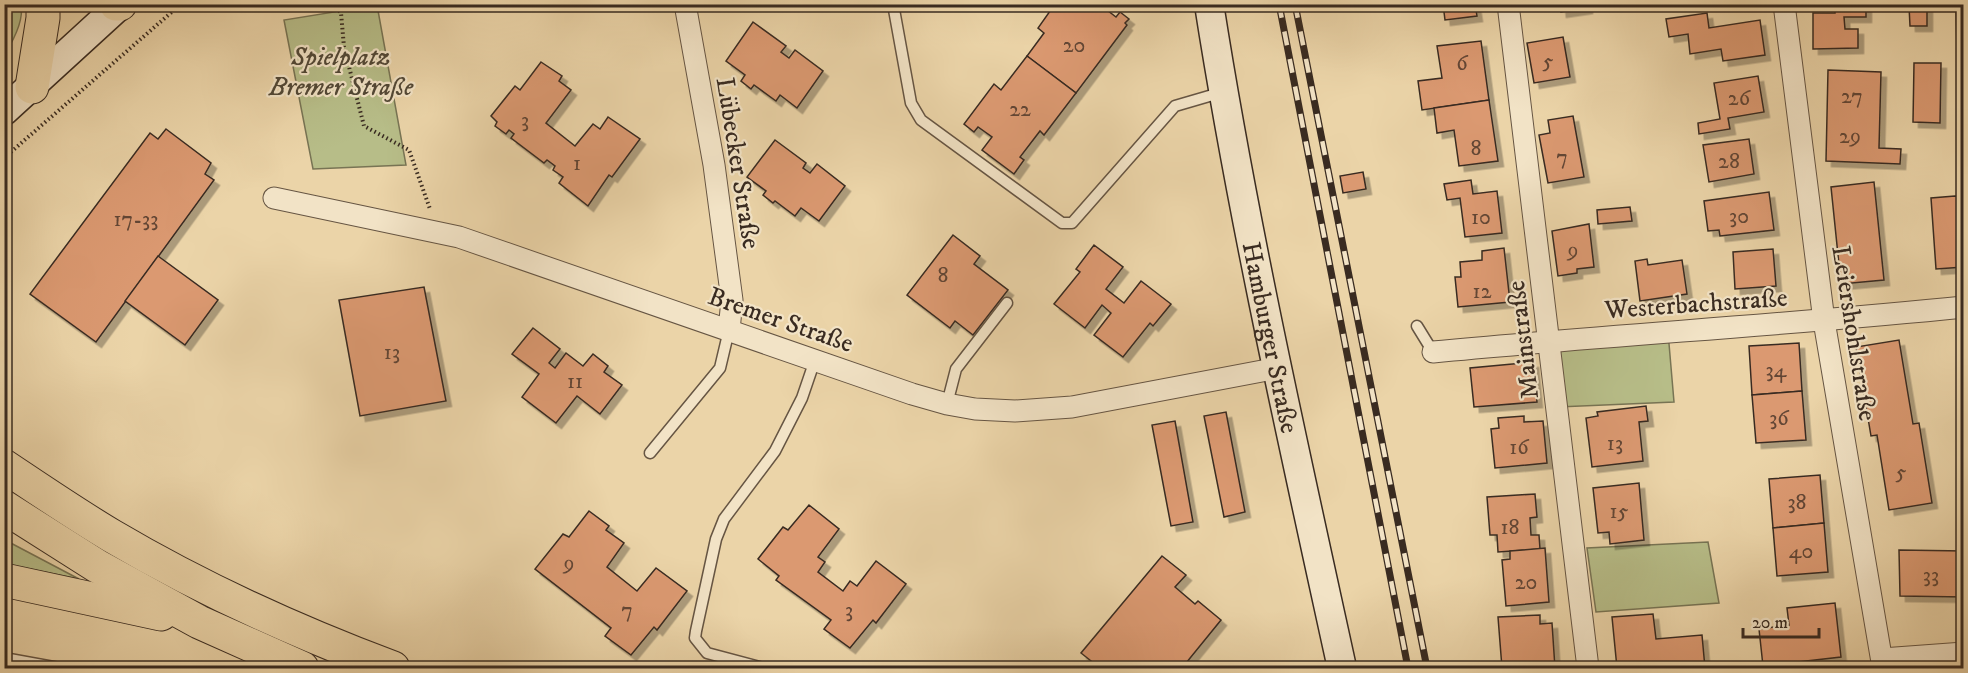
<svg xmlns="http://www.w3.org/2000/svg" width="1968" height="673" font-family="'IM FELL DW Pica',serif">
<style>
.green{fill:#b7bd88;stroke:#787454;stroke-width:1.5}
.building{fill:#db9971;stroke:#392b21;stroke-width:1.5;filter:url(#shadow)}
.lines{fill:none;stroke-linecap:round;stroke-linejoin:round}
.lane-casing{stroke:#665543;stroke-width:13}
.street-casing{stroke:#665543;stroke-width:23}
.secondary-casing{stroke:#392b21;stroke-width:31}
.highway-casing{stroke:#392b21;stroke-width:35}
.path{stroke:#392b21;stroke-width:4;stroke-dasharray:1.5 3;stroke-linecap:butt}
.lane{stroke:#f2e3c6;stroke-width:10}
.street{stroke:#f2e3c6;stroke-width:21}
.secondary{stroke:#f2e3c6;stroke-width:28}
.highway{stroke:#ebd4a8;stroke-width:33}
.rail-casing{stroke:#392b21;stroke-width:7}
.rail{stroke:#f2e3c6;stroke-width:4.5;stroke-dasharray:14;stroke-linecap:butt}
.labels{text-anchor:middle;stroke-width:4.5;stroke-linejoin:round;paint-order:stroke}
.number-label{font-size:22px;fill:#624635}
.park-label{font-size:26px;font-style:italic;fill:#524836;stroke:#f2e3c6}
.street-label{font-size:26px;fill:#392b21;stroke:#f2e3c6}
</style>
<defs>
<filter id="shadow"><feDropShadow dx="5.5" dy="5.5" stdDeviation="0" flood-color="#0004"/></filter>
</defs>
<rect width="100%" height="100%" fill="#ebd4a8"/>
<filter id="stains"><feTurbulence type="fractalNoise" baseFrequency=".00333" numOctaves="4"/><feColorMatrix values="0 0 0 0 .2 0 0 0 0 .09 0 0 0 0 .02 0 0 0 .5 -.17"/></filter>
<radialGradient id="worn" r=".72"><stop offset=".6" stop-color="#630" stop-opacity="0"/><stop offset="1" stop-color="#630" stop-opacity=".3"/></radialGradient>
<g class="green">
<path d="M5,4L21,5C24,20 13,41 5,54Z"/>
<path d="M377,5L406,165L313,169L284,20Z"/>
<path d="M1668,332L1674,402L1558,407L1550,340Z"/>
<path d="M5,540L79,579L5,564Z"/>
<path d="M1708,542L1719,603L1596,612L1587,548Z"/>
</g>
<g class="building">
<path d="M1055,4H1099L1116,17L1120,12L1129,19L1125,23L1127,25L1076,93L1027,56L1044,33L1038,28Z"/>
<path d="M1443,4H1475L1477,16L1445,20Z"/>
<path d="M1560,4H1587V8L1561,12Z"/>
<path d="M1835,4H1866V17H1844L1845,29H1858V48L1813,49V13H1835Z"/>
<path d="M1894,4H1927V26H1910L1909,6Z"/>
<path d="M1956,4H1964V53H1957Z"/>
<path d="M1707,13L1709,28L1760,20L1765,55L1723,61L1721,49L1690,54L1688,34L1669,37L1666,19Z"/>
<path d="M753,22L786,46L781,52L789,58L795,50L823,71L797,108L780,95L776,101L754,85L751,89L741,81L745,75L726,61Z"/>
<path d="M1563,37L1570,77L1534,83L1527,43Z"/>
<path d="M1481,41L1489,100L1422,110L1418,81L1442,78L1437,46Z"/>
<path d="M1027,56L1076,93L1044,135L1040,131L1020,157L1024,160L1014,174L982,150L992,137L978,127L974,132L964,124L994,84L1001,90Z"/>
<path d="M541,62L562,76L559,81L571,90L546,123L575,146L593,124L600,129L608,117L640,139L612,177L609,175L588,206L559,183L563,177L553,170L555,166L547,160L544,163L511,138L514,134L509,130L506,134L495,126L497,122L491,116L515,86L520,90Z"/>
<path d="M1914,63H1941L1940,123L1913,122Z"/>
<path d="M1828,70L1881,72L1879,148L1901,149L1900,164L1826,161Z"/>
<path d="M1758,76L1764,112L1728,118L1730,129L1699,134L1698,123L1720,119L1714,83Z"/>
<path d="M1489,100L1498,161L1459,166L1454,130L1437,133L1434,108Z"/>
<path d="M1573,116L1584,177L1548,183L1539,135L1550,133L1548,120Z"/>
<path d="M166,129L211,163L205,174L214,180L96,342L30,294L150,133L158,139Z"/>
<path d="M1749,139L1754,174L1709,182L1703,145Z"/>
<path d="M775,140L806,163L803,168L810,173L817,164L845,186L819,221L801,208L795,216L775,201L773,203L763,195L766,191L747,177Z"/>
<path d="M1363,172L1366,189L1343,193L1340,176Z"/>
<path d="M1471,180L1473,194L1497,191L1502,233L1465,237L1460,198L1447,200L1444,184Z"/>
<path d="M1874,182L1884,280L1841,284L1831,187Z"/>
<path d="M1769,192L1774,230L1720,236L1719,230L1708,231L1704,201Z"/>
<path d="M1955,196L1964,197V267L1936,269L1931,198Z"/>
<path d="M1630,207L1632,221L1598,224L1597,210Z"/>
<path d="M1589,224L1594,267L1577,269V273L1558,276L1552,231Z"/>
<path d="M953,235L980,256L974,264L1008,290L973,335L955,321L950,328L907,295Z"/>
<path d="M1094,245L1123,267L1106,289L1124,303L1141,281L1171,304L1153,326L1150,323L1123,357L1094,335L1111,313L1102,305L1085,328L1054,304L1080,272L1076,269Z"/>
<path d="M1504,248L1510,302L1458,307L1455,277H1461L1460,262L1482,260V251Z"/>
<path d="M1773,249L1776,286L1735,289L1733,252Z"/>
<path d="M158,256L218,300L185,345L125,301Z"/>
<path d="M1647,259L1648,265L1682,260L1687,294L1640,301L1635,261Z"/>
<path d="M424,287L446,401L360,416L339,300Z"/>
<path d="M533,328L560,349L549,363L555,368L566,353L583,366L593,354L608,366L604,372L622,385L600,414L577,396L556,423L522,397L539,374L512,354Z"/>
<path d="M1899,340L1913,424L1919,423L1932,503L1889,510L1877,435L1871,436L1856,347Z"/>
<path d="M1799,343L1802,391L1752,395L1749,346Z"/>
<path d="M1533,362L1537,402L1474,407L1470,368Z"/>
<path d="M1802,391L1806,440L1756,443L1752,395Z"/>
<path d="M1646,406L1648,421L1639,422L1643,461L1592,467L1586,418L1598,416L1597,412Z"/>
<path d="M1226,412L1245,512L1224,517L1204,416Z"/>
<path d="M1524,416V422L1543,421L1547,463L1495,468L1491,429L1499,428L1498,418Z"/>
<path d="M1175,421L1193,522L1171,526L1152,425Z"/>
<path d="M1820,475L1824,523L1773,528L1769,479Z"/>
<path d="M1639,483L1644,540L1610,544L1609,532L1598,533L1593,488Z"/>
<path d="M1535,494L1537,517L1530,518L1531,535H1539L1540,549L1498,552L1497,535H1490L1487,497Z"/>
<path d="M809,505L839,529L818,557L825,562L818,572L843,591L850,581L857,586L876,561L906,584L876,623L873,620L850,648L824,629L831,620L776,580L779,576L758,559L783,527L788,530Z"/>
<path d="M589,511L609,526L606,530L624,543L607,567L637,591L656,568L687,591L657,630L654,627L631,655L605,636L611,628L535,569L563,534L569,537Z"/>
<path d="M1824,523L1828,572L1777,576L1773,528Z"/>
<path d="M1545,548L1549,602L1506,606L1502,560L1510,559V551Z"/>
<path d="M1899,550L1964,551V597L1900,596Z"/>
<path d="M1162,556L1186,575L1175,587L1195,604L1198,601L1221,620L1182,668H1100L1081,653Z"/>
<path d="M1835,603L1841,657L1763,666L1759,629L1789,625L1787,608Z"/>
<path d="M1653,614L1656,639L1702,635L1705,668H1617L1612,617Z"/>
<path d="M1540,615V624L1552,623L1555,668H1502L1498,617Z"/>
</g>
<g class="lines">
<defs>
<g id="lane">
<path d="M893,4L911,103L921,120L1062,223H1072L1175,106L1223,92"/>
<path d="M1417,326L1433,352"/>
<path d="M947,404L956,369L1007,303"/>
<path d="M650,453L720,368L729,330"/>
<path d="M4,658L59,668"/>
<path d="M763,668L707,653L695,638L696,631L716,539L724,519L775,451L802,398L815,360"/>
</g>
<g id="street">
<path d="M685,4L714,165L732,300L729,330"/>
<path d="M1508,4L1588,668"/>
<path d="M1784,4L1824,321L1883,668"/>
<path d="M274,198L459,237L912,394L947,404L975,409L1015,411L1072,407L1278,368"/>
<path d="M1433,352C1609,335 1787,325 1964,307"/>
<path d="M1882,659L1964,653"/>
</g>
<g id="secondary">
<path id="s1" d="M1209,4C1244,227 1294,448 1342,668"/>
<path d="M4,111L121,4"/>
</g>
<g id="highway">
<path d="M116,4H120"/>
<path d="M32,87L43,18V4"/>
<path d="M4,466C40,490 75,514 112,536C200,588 297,632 393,668"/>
<path d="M4,507L97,566L199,622L302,668"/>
<path d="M4,580L161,614"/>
</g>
</defs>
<use href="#lane" class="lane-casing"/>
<use href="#street" class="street-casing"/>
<use href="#secondary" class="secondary-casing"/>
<use href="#highway" class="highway-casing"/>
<g class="path">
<path d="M333,4L341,13L344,47L364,126L409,150L430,209"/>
<path d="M4,158L181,4"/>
</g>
<use href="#lane" class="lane"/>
<use href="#street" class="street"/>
<use href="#secondary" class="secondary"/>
<use href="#highway" class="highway"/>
<defs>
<g id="rail">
<path d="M1279,4L1408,668"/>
<path d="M1295,4L1427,668"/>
</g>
</defs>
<use href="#rail" class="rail-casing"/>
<use href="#rail" class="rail"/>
</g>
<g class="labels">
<g class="number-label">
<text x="1074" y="52">20</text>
<text x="1548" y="68">5</text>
<text x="1462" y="70">6</text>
<text x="1852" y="103">27</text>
<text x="1739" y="105">26</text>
<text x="1020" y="116">22</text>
<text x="525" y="127">3</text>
<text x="1850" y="143">29</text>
<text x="1476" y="155">8</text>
<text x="1562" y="164">7</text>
<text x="1729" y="168">28</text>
<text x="577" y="170">1</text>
<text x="1739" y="223">30</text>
<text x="1481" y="224">10</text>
<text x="136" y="226">17-33</text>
<text x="1573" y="257">9</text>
<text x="943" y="282">8</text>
<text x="1482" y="298">12</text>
<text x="392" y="359">13</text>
<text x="1776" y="377">34</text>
<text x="575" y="388">11</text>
<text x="1779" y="425">36</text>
<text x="1615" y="450">13</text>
<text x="1519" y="454">16</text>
<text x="1901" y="479">5</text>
<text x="1797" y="509">38</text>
<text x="1619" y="518">15</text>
<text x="1510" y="534">18</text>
<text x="1801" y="558">40</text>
<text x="569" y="570">9</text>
<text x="1931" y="582">33</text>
<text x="1526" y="589">20</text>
<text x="627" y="617">7</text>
<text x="849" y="617">3</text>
</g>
<g class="park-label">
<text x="341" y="65">Spielplatz<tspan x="341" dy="30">Bremer Straße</tspan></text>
</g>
<g class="street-label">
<text transform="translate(739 163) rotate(81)" y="9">Lübecker Straße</text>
<text transform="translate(1696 303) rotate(-4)" y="9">Westerbachstraße</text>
<text transform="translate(781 319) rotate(19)" y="9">Bremer Straße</text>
<text transform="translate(1855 333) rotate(81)" y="9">Leiershohlstraße</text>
<text dy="9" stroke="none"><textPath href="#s1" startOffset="339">Hamburger Straße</textPath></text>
<text transform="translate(1522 340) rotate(-97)" y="9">Mainstraße</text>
</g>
</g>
<rect width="1968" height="673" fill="none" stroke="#ebd4a8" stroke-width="24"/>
<rect x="6" y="6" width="1956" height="661" fill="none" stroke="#392b21" stroke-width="3"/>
<rect x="12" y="12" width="1944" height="649" fill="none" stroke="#392b21" stroke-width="1.5"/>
<path d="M1743 628v9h76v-9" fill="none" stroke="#392b21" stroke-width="3"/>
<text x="1752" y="628" font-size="18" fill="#392b21" stroke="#f2e3c6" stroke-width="4.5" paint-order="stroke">20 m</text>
<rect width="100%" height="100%" filter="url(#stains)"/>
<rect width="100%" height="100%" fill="url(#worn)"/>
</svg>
